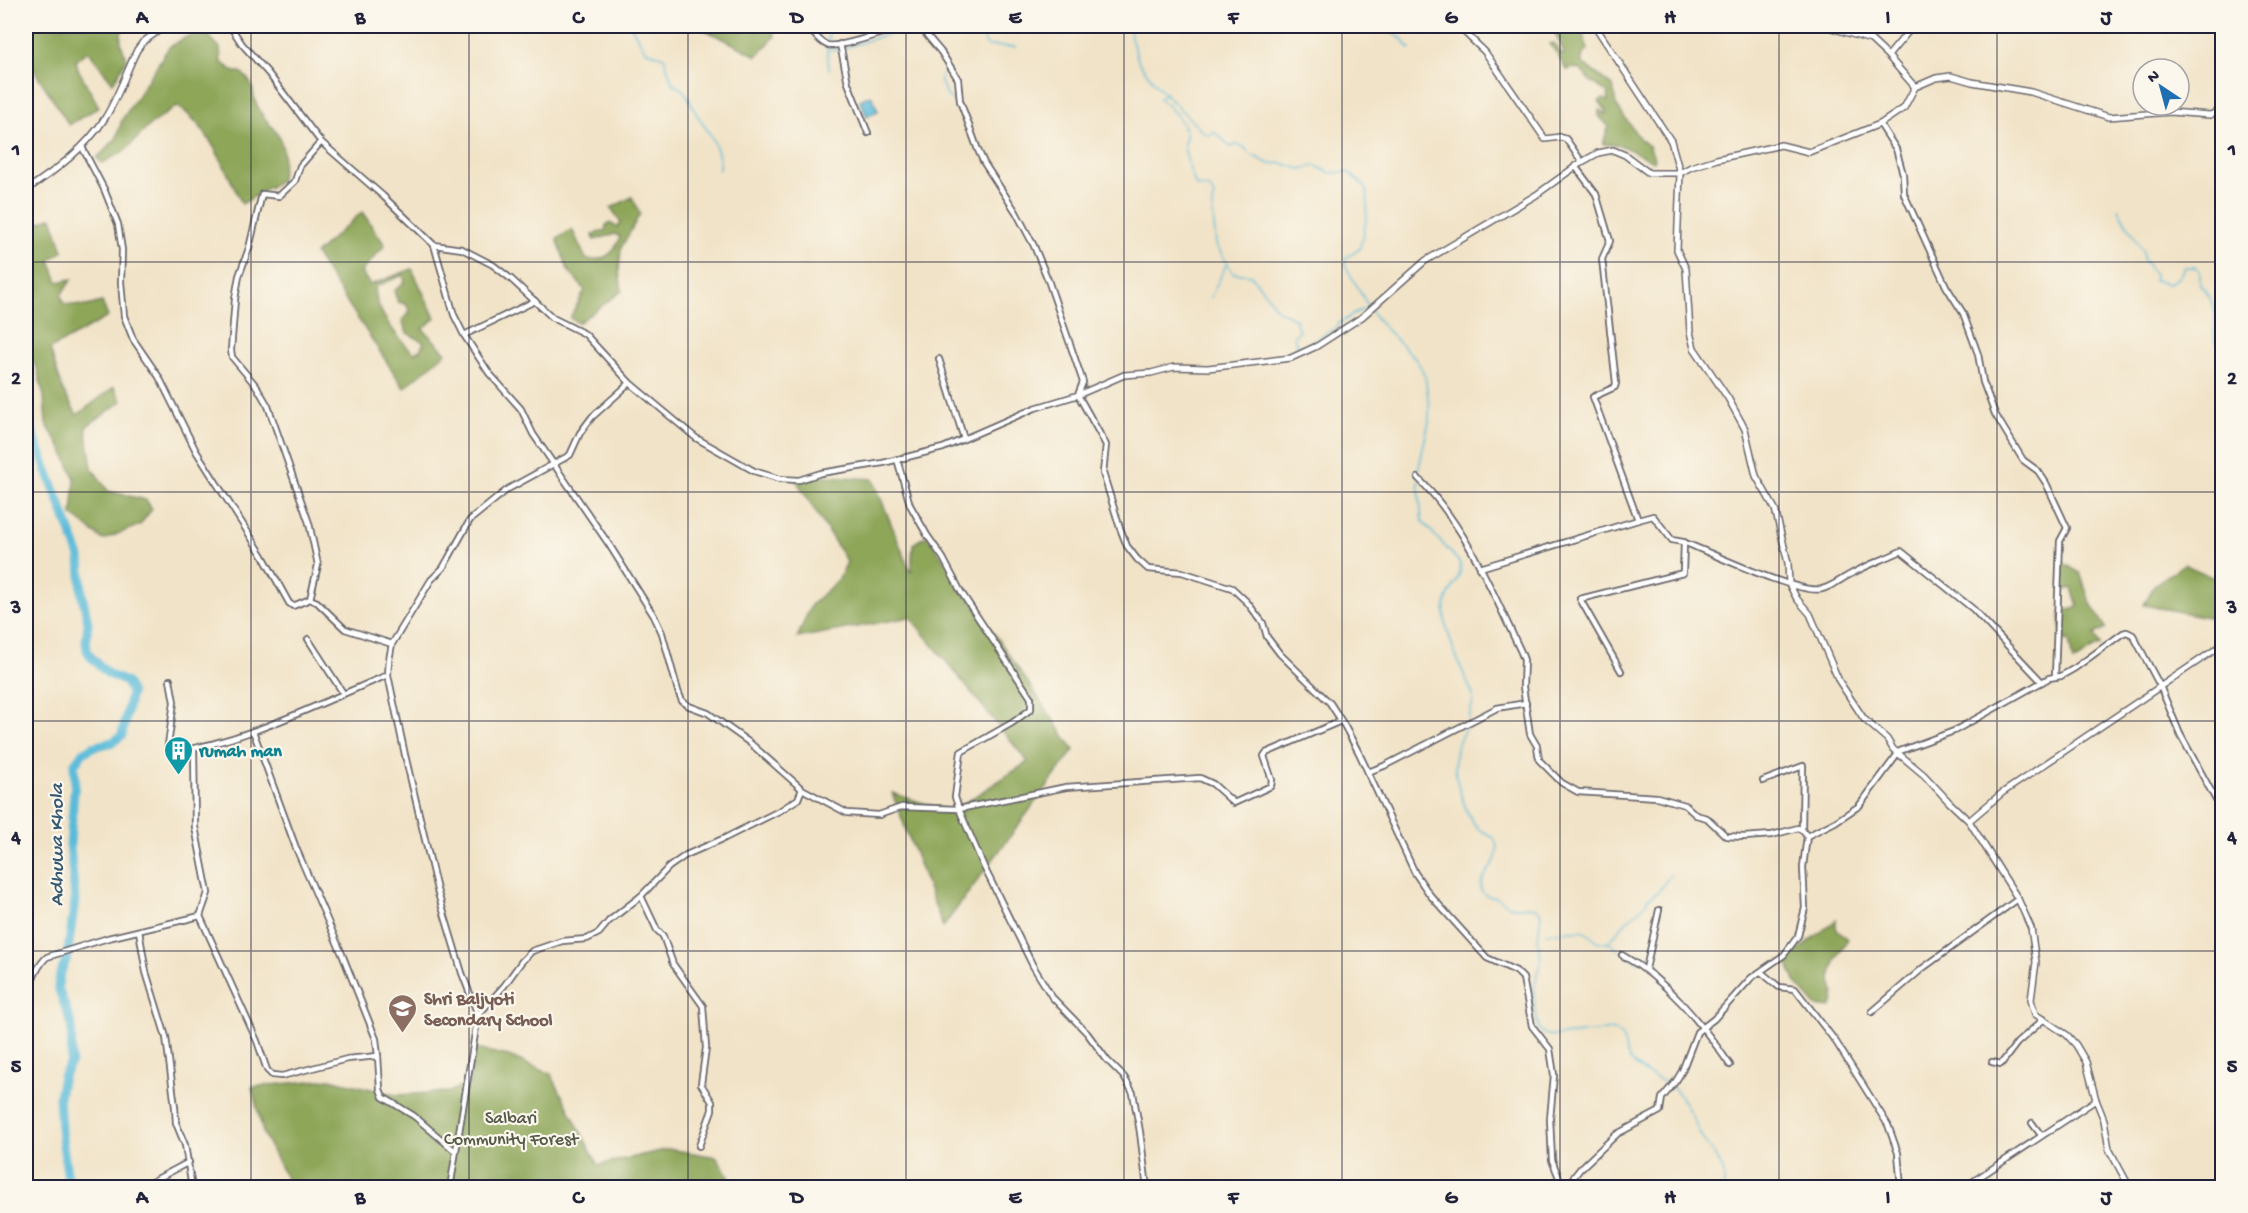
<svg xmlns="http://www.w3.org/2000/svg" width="2248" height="1213" font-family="'Gochi Hand',sans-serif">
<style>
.forest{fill:#8da659;stroke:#58644a;stroke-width:1.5;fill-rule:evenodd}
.water{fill:#5abbd9;stroke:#3e6e8a;stroke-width:1.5}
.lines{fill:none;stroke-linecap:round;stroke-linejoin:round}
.stream{stroke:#5abbd9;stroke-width:1.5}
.river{stroke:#5abbd9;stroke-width:9}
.minor-casing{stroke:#6a666c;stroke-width:8}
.tertiary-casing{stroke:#6a666c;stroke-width:8}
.minor{stroke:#fff;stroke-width:4.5}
.tertiary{stroke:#fff;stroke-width:5}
.grid{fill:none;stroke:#22223b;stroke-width:1.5;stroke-opacity:0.55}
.labels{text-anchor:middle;stroke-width:4.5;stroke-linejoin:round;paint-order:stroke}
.culture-label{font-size:18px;font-weight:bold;fill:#0d838f;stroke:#fbf7ec;text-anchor:start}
.education-label{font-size:18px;font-weight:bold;fill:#785e54;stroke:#fbf7ec;text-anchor:start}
.park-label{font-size:18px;fill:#545949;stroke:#fbf7ec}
.water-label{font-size:20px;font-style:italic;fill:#365872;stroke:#fbf7ec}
.neatline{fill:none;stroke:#22223b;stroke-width:2}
.grid-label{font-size:20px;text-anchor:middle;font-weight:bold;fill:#22223b}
</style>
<rect width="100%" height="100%" fill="#fbf7ec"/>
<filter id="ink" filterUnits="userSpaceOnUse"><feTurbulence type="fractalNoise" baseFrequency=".0167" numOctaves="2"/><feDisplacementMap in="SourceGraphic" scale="12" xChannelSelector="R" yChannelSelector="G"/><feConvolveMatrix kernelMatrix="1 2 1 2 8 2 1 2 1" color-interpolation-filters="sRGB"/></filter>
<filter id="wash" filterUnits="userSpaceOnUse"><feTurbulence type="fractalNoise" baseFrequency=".008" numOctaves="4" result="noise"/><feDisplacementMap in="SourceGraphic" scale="24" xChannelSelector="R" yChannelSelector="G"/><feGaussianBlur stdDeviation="1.35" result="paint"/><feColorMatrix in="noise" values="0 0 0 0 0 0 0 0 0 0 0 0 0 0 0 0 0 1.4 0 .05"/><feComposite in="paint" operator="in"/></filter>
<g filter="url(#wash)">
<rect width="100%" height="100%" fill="#f1e3c7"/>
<g class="forest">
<path d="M26,26H124C118,38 121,46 127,59L113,83L88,51L76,60L78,69L99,107L69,125L26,57Z"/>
<path d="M698,26H773L772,27L775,36L757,56Z"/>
<path d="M1558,26H1580L1588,49L1582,57V63L1613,86L1616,105L1639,138L1649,146L1654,158L1653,161L1620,145L1603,144L1608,126L1599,116V110L1605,114L1606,111L1599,101L1603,99L1608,101V93L1589,80L1581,70L1573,68L1567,70C1560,61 1556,50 1549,44L1554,43L1562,55L1564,54V52L1553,29Z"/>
<path d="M207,34L220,48L221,62L235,72H241C258,88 249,88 257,105C262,118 273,126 279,137C286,150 282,166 281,180L242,204C226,171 209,125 177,106L150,125L125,151L102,163L97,158L116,139L122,120L169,47L186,37Z"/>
<path d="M632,197L640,214L621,248L619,272L622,291L578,323L570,318L585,290L568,270L557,239L572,229L586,259C603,262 615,254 620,237L615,234L594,240L593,234L605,231L606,225L610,223L617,227L621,222L611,208Z"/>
<path d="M362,212L385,245L361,272L370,285L412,269L435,318L423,329L446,353L404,388L315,254ZM403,275L405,282L394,291L398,302L406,304L410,312L402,320L407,333L424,342L420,350L414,353C399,340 371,306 376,286Z"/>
<path d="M52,217L63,251L50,260L58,282L72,279L61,295L64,304L87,306L102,302L108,317L50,349L63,391L77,415L114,387L122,401L86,427L92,468L108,491L146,500L152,509L140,525L103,540L72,515L75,479L62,449L46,424L44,396L37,368L26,353V261L28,260L31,226Z"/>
<path d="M816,475L873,479L911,573L913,544L927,535L1074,750L943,927L892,793L951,812L1028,762L910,617L797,638L811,605L839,579L847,562L796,480Z"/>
<path d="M2063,563L2080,573L2090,602L2106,628L2095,634L2100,645L2073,662L2069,640H2062L2060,613L2078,607L2072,588L2063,590Z"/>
<path d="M2184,564L2222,582V611L2212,618L2144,605L2154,585Z"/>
<path d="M1836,920V928L1848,939C1841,949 1833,963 1831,975C1830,989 1839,992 1831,1008L1816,1006L1796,983L1786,960Z"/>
<path d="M476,1049L509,1056L551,1074L598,1165L669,1149L717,1157L735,1187H293L288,1182L263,1133L252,1087L330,1079L396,1095L449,1092L469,1083Z"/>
</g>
<path class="water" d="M871,95L878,111L867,117L860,100Z"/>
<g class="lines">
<g class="stream">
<path d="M631,26L645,50L664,57L672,82C675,86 679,87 683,90C692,100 691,106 697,115C708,132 722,148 719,170"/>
<path d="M910,26L916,27L947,66L940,79L946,95L956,103"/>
<path d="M977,26L987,46L1015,47"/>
<path d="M1130,26L1131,38L1139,63L1160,89L1205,134L1210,135L1213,131L1231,147L1236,145L1244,147L1250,154L1269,164L1281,163L1300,169L1316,166L1329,173L1348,172C1354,178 1365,183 1367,193C1369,202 1364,243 1358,250C1355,253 1350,255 1346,257L1345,265L1371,311L1382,325L1416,359L1425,375L1429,405V421L1417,476"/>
<path d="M1381,26L1402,39L1410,49"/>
<path d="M828,42L829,26"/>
<path d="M827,47L829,70"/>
<path d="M844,48L910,27"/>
<path d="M827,50L838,49"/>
<path d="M1166,93L1159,98C1169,106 1186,122 1186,136C1186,145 1184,136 1184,145C1185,155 1192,177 1196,186L1210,188L1214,196L1212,202L1216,245L1227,263L1211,297"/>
<path d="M2118,209L2143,251V259L2154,274V280L2168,284L2178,278L2185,267H2195L2200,271V285C2208,292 2212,301 2215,311C2218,325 2207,339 2222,347"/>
<path d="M1227,264L1233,273L1251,275L1278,310L1297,320L1296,323L1299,331L1294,336L1296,344L1302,347L1338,327V324L1359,311L1369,308"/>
<path d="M1418,481L1422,521L1460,563C1463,580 1448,589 1445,606C1440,624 1465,677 1473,695V702L1468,720"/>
<path d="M1466,727C1461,736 1455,747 1455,757C1453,776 1466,819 1480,830C1487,835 1495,835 1497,845C1501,864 1478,875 1481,891L1488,896L1498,898L1511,907C1523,908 1533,902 1541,913L1538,940L1541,959L1534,988V1004L1539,1029L1544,1034L1553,1036L1614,1030C1628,1036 1622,1051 1631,1061C1643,1076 1663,1077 1676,1091C1689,1104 1694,1124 1703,1139C1709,1150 1718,1158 1723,1170C1725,1176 1725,1181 1723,1188"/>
<path d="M1546,933L1582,930L1599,942L1608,943L1627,921L1647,903V899L1658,892L1671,874"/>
<path d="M1609,943L1639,963"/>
</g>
<g class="river">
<path d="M26,366V379"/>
<path d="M26,402V404"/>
<path d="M26,415L80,557L82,594L88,623L86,641L87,650L91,657L108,674L126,682L131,693L122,735L113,742L92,747L82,754L74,765L75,779L70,844L75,900L67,958L60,974L58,987L72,1026L71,1062L63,1076L59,1096L61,1130L69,1188"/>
</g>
</g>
</g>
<g filter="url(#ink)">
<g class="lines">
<defs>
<g id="minor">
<path d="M230,26L242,44L268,73L321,142L383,196L434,245L462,249L493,265L511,279L553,318L585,334L630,383L696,438L754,471L780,479L799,480L821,473L883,463L943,448L1035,408L1078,395"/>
<path d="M806,26C812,31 819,42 827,45C840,49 889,30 904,26"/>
<path d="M919,26L941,52L958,79L960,101L978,150L984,163L1016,212L1034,246L1048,280L1083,382L1078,395L1106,445L1103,473L1120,528L1127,546L1137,559L1148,569L1182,572L1232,588L1247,602L1263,623L1267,637L1280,654L1330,703L1344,725L1359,753L1415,873L1430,895L1487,958L1516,971L1523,978L1532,1026L1550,1049L1554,1075L1550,1119L1552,1160L1563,1188"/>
<path d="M840,44L848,83L868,133"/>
<path d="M1880,124L1896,149L1903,174L1904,194L1946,286L1963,313L1978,354L1983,382L1995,414L2023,460L2038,471L2046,483L2067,528L2060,541L2055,677"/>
<path d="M1560,137L1566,139L1582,162"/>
<path d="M82,147L104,189L118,224L122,250L121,282L123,305L124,316L133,339L159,377L196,451L263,556L289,603L293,606L310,599L317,602L345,629L392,644"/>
<path d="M434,245L454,315L464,335L489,373L521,409L533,434L610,546L654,616L662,633L678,691L682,701L689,706L708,713L750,743L802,789L847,813L879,815L902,807L959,809L984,867L1033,966L1052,997L1087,1033L1107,1060L1124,1077L1133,1093L1140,1132L1147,1188"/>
<path d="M464,335L535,301"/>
<path d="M939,359L964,439"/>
<path d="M897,459L910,505L927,535L943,558L961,592L1031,698V709L1012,723L961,752L955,797L959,809L1066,787L1200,778L1213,784L1234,803L1271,786L1272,780L1264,756L1266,753L1341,721"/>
<path d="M1418,478C1466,526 1492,591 1521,652L1524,660L1523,687L1530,734L1537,746L1539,760L1562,783L1578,792L1657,797L1685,805L1696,815L1707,818L1726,836L1744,837L1772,835L1798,828L1802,830L1807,836"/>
<path d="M1638,520L1653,516L1672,540L1683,542C1710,552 1798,595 1822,589C1833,586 1841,579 1851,574C1867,565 1885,559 1901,551L1973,609L2042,682"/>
<path d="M1480,568L1638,520L1593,397L1615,387L1616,383L1602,259L1610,241L1596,194L1575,166"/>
<path d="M310,599L318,565L309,523L268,406L257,387L232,357L231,350L235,299L239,276L249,248L262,194L279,196L295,181L300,166L321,142"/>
<path d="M308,639L343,693"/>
<path d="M1621,671L1580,599L1683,573L1684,542"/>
<path d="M388,675L389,660L392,644L431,580L443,568L470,520L508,489L570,455L580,433L592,417L630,383"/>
<path d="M170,680L174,702L168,745L170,750L173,752C248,741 319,703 388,675L405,755L437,890L462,973L478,1015L450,1188"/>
<path d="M253,731L296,848L342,954L376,1039L378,1056"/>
<path d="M194,749L195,827L208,893L200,916L257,1041L267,1070L272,1075L282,1076L347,1059L378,1056L380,1089L383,1097L414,1116L455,1151"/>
<path d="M1368,772L1384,766L1497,708L1526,703"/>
<path d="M1763,781L1803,766L1802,830"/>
<path d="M641,896L657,930L663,936L673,964L703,1006L706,1048L701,1084L712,1102V1110L699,1146"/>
<path d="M139,931L146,972L166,1037L175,1107L176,1123L185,1145L192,1188"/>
<path d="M1622,955C1667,980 1701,1023 1730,1065"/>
<path d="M1646,969L1659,910"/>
<path d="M1761,972L1779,987L1795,989L1836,1042L1888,1125L1898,1153L1901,1188"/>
<path d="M26,987C35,979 37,965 47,957L108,938L200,916"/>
<path d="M1872,1012L1923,968L2018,899"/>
<path d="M478,1015L504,986L522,961L532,951L562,941L587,939L599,933L609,921L641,896L669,867L686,855L725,838L781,810L798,799L802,789"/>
<path d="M1992,1062L2001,1064L2017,1043L2044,1019"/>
<path d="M2032,1123L2041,1135"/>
<path d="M140,1188L189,1162"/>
<path d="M1565,1188L1580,1169L1617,1134L1660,1111L1662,1098L1676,1081L1682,1071L1697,1032L1714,1019L1751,978L1784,955L1798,936L1805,908L1803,867L1807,836L1835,822L1859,806L1900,751L1954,731L2049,678L2061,676L2075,668L2123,633L2127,632L2133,635L2160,686L2180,734L2222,811"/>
<path d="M1963,1188L2096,1100"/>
</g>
<g id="tertiary">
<path d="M1458,26L1485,52L1545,139L1560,137"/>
<path d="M1595,26L1671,141L1680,173L1677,250L1686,269L1690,332L1694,348L1728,398L1745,429L1756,476L1775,509L1788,563L1789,584L1797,599L1810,614L1839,681L1864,719L1887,739L1893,749L1924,775L1950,803L1969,821L2018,899L2031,928L2036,962L2031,1000L2035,1014L2067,1035L2076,1045L2086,1062L2096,1100L2104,1120L2109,1149L2130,1188"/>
<path d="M1825,26L1871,40L1888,56"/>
<path d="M1913,26L1888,56L1915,87"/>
<path d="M26,190C55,171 86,148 105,118C118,98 126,72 137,50L143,42L165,26"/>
<path d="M1078,395L1124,375L1151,373L1174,367L1208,368L1291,358L1317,346L1362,317L1425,261L1536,195L1582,162L1598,153L1613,150L1625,155L1649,173H1680L1691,167L1717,159L1781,145L1809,152L1880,124L1904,108L1915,87L1936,78L1951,76L1972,82L2031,92L2109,117L2170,112L2210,115L2222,110"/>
<path d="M1969,821L2002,793L2222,645"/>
</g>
</defs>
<use href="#minor" class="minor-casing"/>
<use href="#tertiary" class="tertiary-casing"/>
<use href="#minor" class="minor"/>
<use href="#tertiary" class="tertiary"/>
</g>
</g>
<path class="grid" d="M251,26V1188M469,26V1188M688,26V1188M906,26V1188M1124,26V1188M1342,26V1188M1560,26V1188M1779,26V1188M1997,26V1188M26,262H2222M26,492H2222M26,721H2222M26,951H2222"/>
<defs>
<symbol id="building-pin" viewBox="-11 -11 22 30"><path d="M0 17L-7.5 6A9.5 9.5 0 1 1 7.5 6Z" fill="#0f9aa8" stroke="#fbf7ec"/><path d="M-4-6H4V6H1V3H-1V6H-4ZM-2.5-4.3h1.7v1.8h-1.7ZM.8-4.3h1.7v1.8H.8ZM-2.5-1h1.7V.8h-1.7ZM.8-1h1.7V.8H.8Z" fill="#fff"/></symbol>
<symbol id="school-pin" viewBox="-11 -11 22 30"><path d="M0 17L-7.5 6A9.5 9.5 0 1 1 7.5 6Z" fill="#8d6e63" stroke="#fbf7ec"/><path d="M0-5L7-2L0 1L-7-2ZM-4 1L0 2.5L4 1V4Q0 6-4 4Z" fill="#fff"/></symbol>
</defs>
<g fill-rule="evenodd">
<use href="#building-pin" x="162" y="734" width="33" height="45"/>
<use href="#school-pin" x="386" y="992" width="33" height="45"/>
</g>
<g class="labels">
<g class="culture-label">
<text x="199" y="756">rumah man</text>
</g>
<g class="education-label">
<text x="424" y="1004">Shri Baljyoti<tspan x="424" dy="21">Secondary School</tspan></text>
</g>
<g class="park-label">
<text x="511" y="1123">Salbari<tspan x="511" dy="21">Community Forest</tspan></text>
</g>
<g class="water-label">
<text transform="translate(55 845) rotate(-90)" y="7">Adhuwa Khola</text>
</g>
</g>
<rect width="2248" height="1213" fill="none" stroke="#fbf7ec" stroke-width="66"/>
<g transform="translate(2161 87) rotate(324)"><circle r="28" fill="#fbf7ec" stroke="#a4a2a5" stroke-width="1.5"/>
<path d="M0-4.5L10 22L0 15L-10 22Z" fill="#1f6fb2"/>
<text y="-9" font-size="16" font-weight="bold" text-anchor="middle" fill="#22223b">N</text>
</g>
<rect x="33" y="33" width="2182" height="1147" class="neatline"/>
<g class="grid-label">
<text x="142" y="23">A</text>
<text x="360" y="23">B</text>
<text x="578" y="23">C</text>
<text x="797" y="23">D</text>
<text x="1015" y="23">E</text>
<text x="1233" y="23">F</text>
<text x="1451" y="23">G</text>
<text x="1670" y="23">H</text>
<text x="1888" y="23">I</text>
<text x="2106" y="23">J</text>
<text x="16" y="155">1</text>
<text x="2232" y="155">1</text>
<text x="16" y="384">2</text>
<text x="2232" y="384">2</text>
<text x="16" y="613">3</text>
<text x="2232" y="613">3</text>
<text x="16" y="843">4</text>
<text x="2232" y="843">4</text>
<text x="16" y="1072">5</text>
<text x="2232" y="1072">5</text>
<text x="142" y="1203">A</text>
<text x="360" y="1203">B</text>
<text x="578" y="1203">C</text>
<text x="797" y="1203">D</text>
<text x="1015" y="1203">E</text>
<text x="1233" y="1203">F</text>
<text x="1451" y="1203">G</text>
<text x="1670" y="1203">H</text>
<text x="1888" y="1203">I</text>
<text x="2106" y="1203">J</text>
</g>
</svg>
